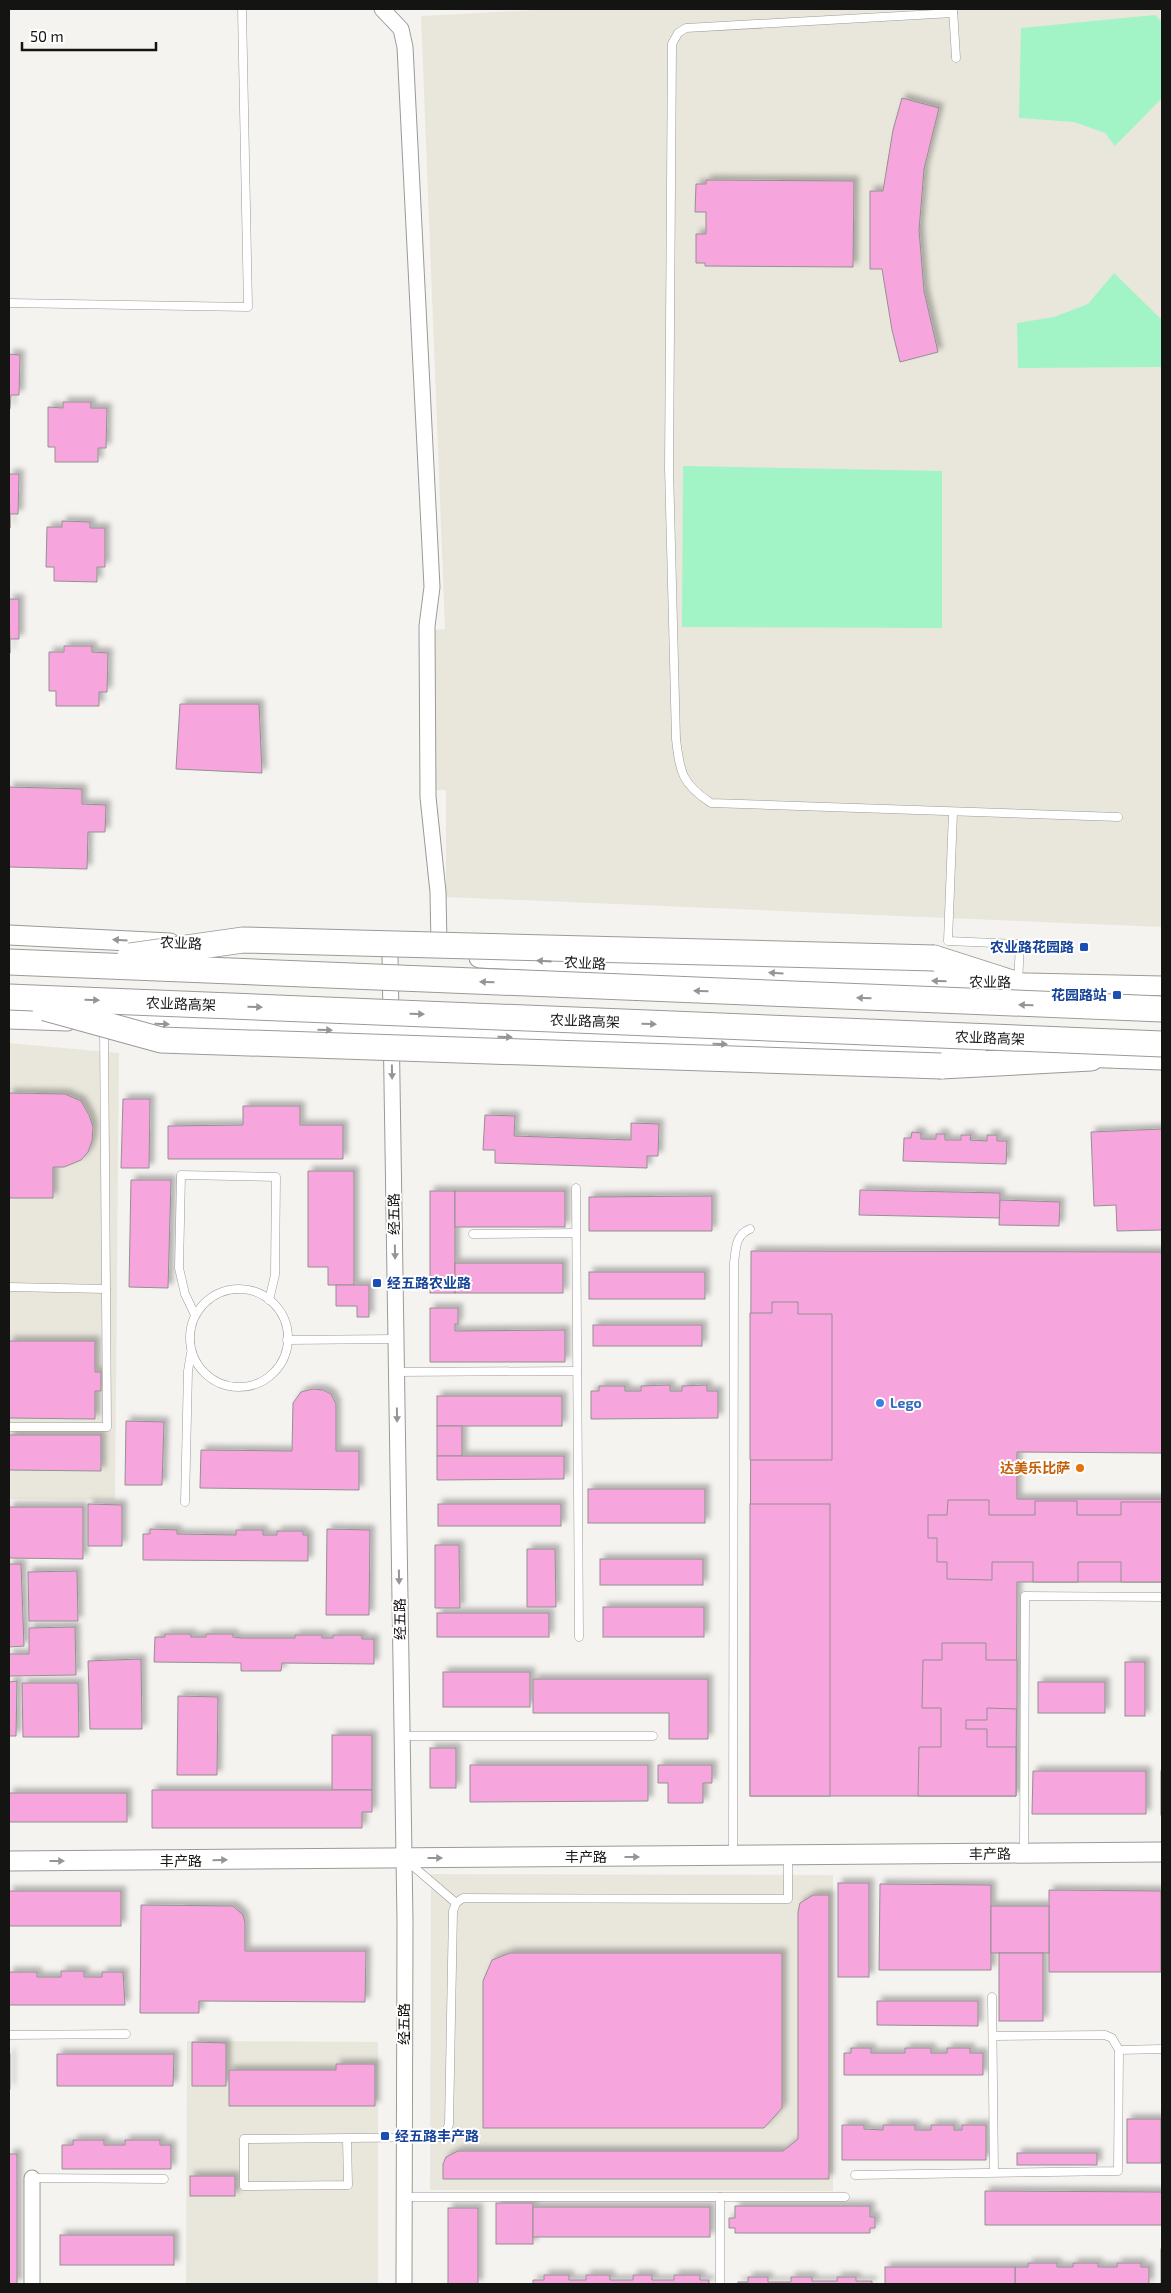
<svg xmlns="http://www.w3.org/2000/svg" width="1171" height="2293" font-family="'Exo 2','Noto Sans SC',sans-serif">
<style>
.built{fill:#e9e7dc}
.green{fill:#a2f4c6}
.building{fill:#f6a6dc;stroke:#939092;filter:url(#shadow)}
.lines{fill:none;stroke-linecap:round;stroke-linejoin:round}
.service-casing{stroke:#9b9a97;stroke-width:9}
.minor-casing{stroke:#9b9a97;stroke-width:17}
.tertiary-casing{stroke:#9b9a97;stroke-width:21}
.trunk-casing{stroke:#9b9a97;stroke-width:27}
.service{stroke:#fff;stroke-width:8}
.minor{stroke:#fff;stroke-width:15}
.tertiary{stroke:#fff;stroke-width:19}
.trunk{stroke:#fff;stroke-width:25}
.trunk-bridge-casing{stroke:#9b9a97;stroke-width:27;stroke-linecap:butt}
.trunk-bridge{stroke:#fff;stroke-width:25}
.oneway{fill:#959595}
.transit-dot{fill:#1a4fb4;stroke:#fff;stroke-width:2}
.shop-dot{fill:#3f7fe0;stroke:#fff;stroke-width:2}
.food-dot{fill:#e8710a;stroke:#fff;stroke-width:2}
.labels{text-anchor:middle;stroke-width:4;stroke-linejoin:round;paint-order:stroke}
.street-label{font-size:14px;fill:#141413;stroke:#fff}
.transit-label{font-size:14px;font-weight:bold;fill:#164399;stroke:#fff;text-anchor:end}
.shop-label{font-size:14px;font-weight:bold;fill:#366cbe;stroke:#fff;text-anchor:start}
.food-label{font-size:14px;font-weight:bold;fill:#c56008;stroke:#fff;text-anchor:end}
</style>
<defs>
<filter id="shadow"><feDropShadow dx="4.5" dy="-4.5" stdDeviation="2.5" flood-color="#0004"/></filter>
</defs>
<rect width="100%" height="100%" fill="#f4f3f0"/>
<g class="built">
<path d="M553,9H1162V927L446,897V790H433L432,630L445,629L421,16Z"/>
<path d="M9,1043L119,1053L115,1500L9,1499Z"/>
<path d="M431,1874L833,1875V2191L430,2190Z"/>
<path d="M187,2041L378,2042V2284H186Z"/>
</g>
<g class="green">
<path d="M1155,15L1162,22V98L1115,146L1105,133L1074,122L1019,118L1021,28Z"/>
<path d="M1114,273L1162,320V367L1018,368L1017,323L1054,317L1088,304Z"/>
<path d="M683,466L942,471V628L682,627Z"/>
</g>
<g class="building">
<path d="M902,98L939,108L924,169L919,230L924,291L938,352L900,362L892,330L882,269H870V191H883L893,130Z"/>
<path d="M706,180L854,181L853,267L705,266V263H696V234H706V212H695L696,184H706Z"/>
<path d="M9,354L20,355L19,395H11L10,409H9Z"/>
<path d="M63,402H91V408H107L106,448H98V462H55V447H48V407L63,408Z"/>
<path d="M9,474H19L18,514H10V528Z"/>
<path d="M62,521L90,522V528H105V567H97V582L54,581V567H46L47,527H62Z"/>
<path d="M9,599H19V639H10V653Z"/>
<path d="M64,646H92V652L108,653L107,692H99V706H56V691H49V652H64Z"/>
<path d="M180,704H259L262,773L176,769Z"/>
<path d="M9,787L82,789V804L106,805L105,832H88L87,869L9,867Z"/>
<path d="M9,1093L65,1094L81,1101L89,1115L93,1127L92,1141L88,1152L81,1160L64,1167H53V1198H9Z"/>
<path d="M123,1099H150L149,1168H121Z"/>
<path d="M243,1106H300V1125H343V1159H168V1126L243,1125Z"/>
<path d="M485,1115L515,1116L514,1136L631,1140V1123L659,1124L658,1156H647V1168L495,1163V1150H483Z"/>
<path d="M1162,1129V1230L1117,1231L1116,1205L1094,1206L1091,1132Z"/>
<path d="M912,1132L921,1133V1139H936V1134H945V1140H961V1135H971L970,1140L987,1141V1135H997V1141H1007L1006,1164L903,1161L904,1138H911Z"/>
<path d="M308,1171H354V1285H328V1267H308Z"/>
<path d="M131,1180H171L168,1288L129,1287Z"/>
<path d="M860,1190L1000,1193V1218L859,1215Z"/>
<rect x="430" y="1191" width="25" height="102"/>
<rect x="455" y="1191" width="110" height="36"/>
<path d="M712,1196V1231H589V1197Z"/>
<path d="M1000,1200L1060,1202L1059,1226L999,1225Z"/>
<path d="M751,1251L1162,1252V1453L1017,1452V1499H1162V1582H1017L1016,1796H750Z"/>
<rect x="455" y="1263" width="108" height="30"/>
<rect x="589" y="1272" width="116" height="27"/>
<path d="M336,1285H369V1317H357V1306H336Z"/>
<path d="M772,1302H798V1314H832V1460H750V1313H772Z"/>
<path d="M430,1308H458V1324H455V1331L565,1330V1362H430Z"/>
<rect x="593" y="1325" width="109" height="21"/>
<path d="M9,1341H95V1372H101V1391H95V1419L9,1418Z"/>
<path d="M670,1385V1391H682V1386L707,1385V1391H718V1418L591,1419V1391H599V1386H625V1391H641V1386Z"/>
<path d="M313,1389L323,1390L331,1394L336,1404V1451H359V1490L200,1488L201,1450L292,1451L293,1403L301,1392Z"/>
<rect x="437" y="1396" width="125" height="30"/>
<path d="M126,1421L164,1422L162,1485H125Z"/>
<rect x="437" y="1426" width="25" height="30"/>
<path d="M9,1435H101V1471L9,1470Z"/>
<path d="M437,1456H564V1479L437,1480Z"/>
<rect x="588" y="1489" width="117" height="34"/>
<path d="M948,1500H989V1515H1035V1501H1077V1515H1121V1502H1162V1582H1121V1562H1078V1582H1033V1562H992V1580L947,1579V1562H937V1538H928V1515H947Z"/>
<path d="M88,1504L122,1505V1546H88Z"/>
<rect x="438" y="1504" width="123" height="22"/>
<rect x="750" y="1504" width="80" height="292"/>
<path d="M9,1507H83V1559L9,1558Z"/>
<path d="M150,1529L177,1530V1534L236,1535V1530H263V1535H277V1531H303V1535H308V1561L143,1560V1534H150Z"/>
<path d="M327,1529L370,1530L369,1615H326Z"/>
<path d="M435,1545H459L460,1608H435Z"/>
<path d="M527,1549H555L556,1607H527Z"/>
<rect x="600" y="1559" width="103" height="26"/>
<path d="M9,1564H21L24,1646L9,1647Z"/>
<path d="M77,1571L78,1621H29L28,1572Z"/>
<rect x="603" y="1607" width="101" height="30"/>
<rect x="437" y="1613" width="112" height="24"/>
<path d="M75,1627L76,1675L9,1676V1654H29V1628Z"/>
<path d="M165,1634H191V1637H206V1634H233V1637L241,1638H295V1635H322V1638H333V1635H362V1639H374V1664L282,1663L281,1671H241V1663L154,1662L155,1637H165Z"/>
<path d="M942,1643H986V1660H1017V1709L987,1708V1720H966V1729H987V1747H1016V1796H918L919,1747H941V1708H922L923,1660H942Z"/>
<path d="M141,1659L142,1729H90L88,1661Z"/>
<rect x="1125" y="1662" width="20" height="54"/>
<rect x="443" y="1672" width="87" height="35"/>
<path d="M533,1679H708V1739H669V1713H533Z"/>
<path d="M17,1681L16,1736H9V1682Z"/>
<rect x="1038" y="1682" width="67" height="31"/>
<path d="M22,1683H78L79,1737H23Z"/>
<path d="M178,1696L218,1697L217,1775H177Z"/>
<rect x="332" y="1735" width="40" height="55"/>
<rect x="430" y="1748" width="26" height="40"/>
<path d="M470,1765H648V1801L470,1802Z"/>
<path d="M658,1765H712V1783H703V1803H668V1783H658Z"/>
<path d="M1033,1771H1146V1814H1032Z"/>
<rect x="1161" y="1771" width="1" height="44"/>
<path d="M152,1790H372V1812H362V1828H152Z"/>
<rect x="9" y="1793" width="118" height="29"/>
<rect x="838" y="1883" width="31" height="94"/>
<path d="M880,1884L991,1885V1970H879Z"/>
<path d="M1049,1890L1161,1891V1972H1049Z"/>
<rect x="9" y="1891" width="112" height="35"/>
<path d="M813,1895H829V2179H443V2164L446,2157L458,2151H783L798,2139V1912L800,1903Z"/>
<path d="M141,1905L233,1906L243,1915L245,1923V1951H366L365,2002L199,2001V2013H140Z"/>
<rect x="991" y="1906" width="58" height="47"/>
<path d="M510,1953H782V2108L764,2128H483V1981L492,1960Z"/>
<rect x="999" y="1953" width="44" height="68"/>
<path d="M61,1971H84V1977H102V1972H123L125,2005H9V1972H37V1977H61Z"/>
<path d="M877,2001H978V2026L877,2025Z"/>
<path d="M192,2042L226,2043V2086H192Z"/>
<path d="M851,2048H871V2053H905V2048H931V2053H947V2048H970V2053H983V2075H844V2053H851Z"/>
<rect x="9" y="2054" width="1" height="35"/>
<path d="M57,2054H174L173,2086H57Z"/>
<path d="M336,2064H375V2106H229V2070H336Z"/>
<rect x="1127" y="2119" width="34" height="44"/>
<path d="M842,2125H864V2129L883,2130V2125H915V2130H931V2125H954V2130H962V2125H986V2160H842Z"/>
<path d="M73,2140H104V2145H125V2140H160V2145H171V2169H62V2145H73Z"/>
<rect x="1017" y="2153" width="80" height="12"/>
<rect x="9" y="2154" width="8" height="130"/>
<rect x="190" y="2176" width="45" height="20"/>
<path d="M985,2191L1162,2192V2225H985Z"/>
<rect x="496" y="2203" width="37" height="41"/>
<path d="M735,2206H870V2217H875V2228H870V2233H735V2228H729V2218H735Z"/>
<rect x="533" y="2207" width="177" height="30"/>
<rect x="448" y="2208" width="30" height="76"/>
<rect x="60" y="2235" width="114" height="30"/>
<rect x="1161" y="2249" width="1" height="35"/>
<path d="M1028,2263H1057V2267H1073V2263H1098V2267H1117V2263H1141V2267H1149V2284H1015V2267H1028Z"/>
<rect x="885" y="2267" width="130" height="17"/>
<path d="M544,2275H569V2280H586V2275H610V2280H633V2275H652V2280H674V2275H700V2280H709V2284H533V2280H544Z"/>
<path d="M748,2277H768V2282H791V2277H812V2281H837V2277H856V2281H872V2284H738V2282H748Z"/>
</g>
<g class="lines">
<defs>
<g id="service">
<path d="M953,9L956,58"/>
<path d="M953,13L686,28L678,33L672,44L669,468L676,739C680,773 682,784 711,803L1118,817"/>
<path d="M9,303L248,307L242,9"/>
<path d="M953,812L948,941L1020,944L1018,983"/>
<path d="M576,1188L579,1637"/>
<path d="M473,1234L576,1233"/>
<path d="M9,1287L106,1289"/>
<circle cx="239" cy="1338" r="49"/>
<path d="M195,1315L185,1294L179,1268L181,1175L276,1177L275,1275L269,1300"/>
<path d="M287,1340L396,1339"/>
<path d="M396,1372L577,1371"/>
<path d="M9,1427H107L104,1028"/>
<path d="M185,1502L188,1371L191,1353"/>
<path d="M402,1736H653"/>
<path d="M1024,1853L1025,1596L1162,1597"/>
<path d="M733,1855L734,1263C736,1249 735,1235 750,1229"/>
<path d="M407,1861L456,1903"/>
<path d="M992,1997L994,2172"/>
<path d="M9,2035L126,2034"/>
<path d="M993,2036L1105,2035L1112,2038L1119,2050"/>
<path d="M347,2139L348,2185L244,2186V2139L444,2137L449,2124L453,1911L456,1903L463,1898L788,1899V1855"/>
<path d="M855,2175L1118,2171L1119,2050L1162,2049"/>
<path d="M32,2178L164,2179"/>
<path d="M404,2197H845"/>
<path d="M720,2197V2284"/>
</g>
<g id="minor">
<path d="M382,9L401,29L405,47L432,587L427,626L428,797L438,892L439,945"/>
<path d="M390,954L405,1921L404,2284"/>
<path d="M32,2178V2284"/>
</g>
<g id="tertiary">
<path d="M9,935L170,943"/>
<path d="M479,958L937,981L1162,986"/>
<path d="M9,1019L67,1021"/>
<path d="M125,1023L977,1054"/>
<path d="M1079,1057L1162,1060"/>
<path d="M9,1861L1162,1852"/>
</g>
<g id="trunk">
<path d="M934,958L1012,983"/>
<path d="M941,1066L1091,1058"/>
</g>
</defs>
<use href="#service" class="service-casing"/>
<use href="#minor" class="minor-casing"/>
<use href="#tertiary" class="tertiary-casing"/>
<use href="#trunk" class="trunk-casing"/>
<use href="#service" class="service"/>
<use href="#minor" class="minor"/>
<use href="#tertiary" class="tertiary"/>
<use href="#trunk" class="trunk"/>
<defs>
<g id="trunk-bridge">
<path d="M130,956L243,940L934,958"/>
<path d="M9,962L1162,1009"/>
<path d="M9,997L1162,1044"/>
<path d="M45,1008L161,1040L941,1066"/>
</g>
</defs>
<use href="#trunk-bridge" class="trunk-bridge-casing"/>
<use href="#trunk-bridge" class="trunk-bridge"/>
</g>
<defs><path id="oneway-solid" d="M-6-.8H1V-3.2L6.5 0L1 3.2V.8H-6Z" transform="scale(1.25)"/></defs>
<g class="oneway">
<use href="#oneway-solid" transform="translate(120 940) rotate(-177)"/>
<use href="#oneway-solid" transform="translate(544 961) rotate(-177)"/>
<use href="#oneway-solid" transform="translate(776 973) rotate(-177)"/>
<use href="#oneway-solid" transform="translate(939 981) rotate(-178)"/>
<use href="#oneway-solid" transform="translate(487 982) rotate(-178)"/>
<use href="#oneway-solid" transform="translate(701 991) rotate(-178)"/>
<use href="#oneway-solid" transform="translate(864 998) rotate(-178)"/>
<use href="#oneway-solid" transform="translate(92 1000) rotate(2)"/>
<use href="#oneway-solid" transform="translate(1026 1005) rotate(-178)"/>
<use href="#oneway-solid" transform="translate(255 1007) rotate(2)"/>
<use href="#oneway-solid" transform="translate(417 1014) rotate(2)"/>
<use href="#oneway-solid" transform="translate(162 1024) rotate(2)"/>
<use href="#oneway-solid" transform="translate(649 1024) rotate(2)"/>
<use href="#oneway-solid" transform="translate(325 1030) rotate(2)"/>
<use href="#oneway-solid" transform="translate(505 1037) rotate(2)"/>
<use href="#oneway-solid" transform="translate(720 1044) rotate(2)"/>
<use href="#oneway-solid" transform="translate(392 1072) rotate(89)"/>
<use href="#oneway-solid" transform="translate(395 1252) rotate(89)"/>
<use href="#oneway-solid" transform="translate(397 1415) rotate(89)"/>
<use href="#oneway-solid" transform="translate(399 1577) rotate(89)"/>
<use href="#oneway-solid" transform="translate(632 1857)"/>
<use href="#oneway-solid" transform="translate(435 1858)"/>
<use href="#oneway-solid" transform="translate(220 1860) rotate(-1)"/>
<use href="#oneway-solid" transform="translate(57 1861)"/>
</g>
<g class="transit-dot">
<rect x="1079" y="942" width="10" height="10" rx="2.5"/>
<rect x="1112" y="990" width="10" height="10" rx="2.5"/>
<rect x="372" y="1278" width="10" height="10" rx="2.5"/>
<rect x="380" y="2131" width="10" height="10" rx="2.5"/>
</g>
<circle class="shop-dot" cx="880" cy="1403" r="5"/>
<circle class="food-dot" cx="1080" cy="1468" r="5"/>
<g class="labels">
<g class="street-label">
<text transform="translate(181 943) rotate(3)" y="5">农业路</text>
<text transform="translate(585 963) rotate(3)" y="5">农业路</text>
<text transform="translate(990 982) rotate(1)" y="5">农业路</text>
<text transform="translate(181 1004) rotate(2)" y="5">农业路高架</text>
<text transform="translate(585 1021) rotate(2)" y="5">农业路高架</text>
<text transform="translate(990 1038) rotate(2)" y="5">农业路高架</text>
<text transform="translate(394 1214) rotate(-91)" y="5">经五路</text>
<text transform="translate(400 1619) rotate(-91)" y="5">经五路</text>
<text transform="translate(990 1854) rotate(-1)" y="5">丰产路</text>
<text x="586" y="1862">丰产路</text>
<text x="181" y="1866">丰产路</text>
<text transform="translate(404 2024) rotate(-90)" y="5">经五路</text>
</g>
<g class="transit-label">
<text x="1074" y="952">农业路花园路</text>
<text x="1107" y="1000">花园路站</text>
<text x="387" y="1288" text-anchor="start">经五路农业路</text>
<text x="395" y="2141" text-anchor="start">经五路丰产路</text>
</g>
<g class="shop-label">
<text x="890" y="1408">Lego</text>
</g>
<g class="food-label">
<text x="1070" y="1473">达美乐比萨</text>
</g>
</g>
<rect width="1171" height="2293" fill="none" stroke="#141413" stroke-width="20"/>
<path d="M22 42v8h134v-8" fill="none" stroke="#141413" stroke-width="2.5"/>
<text x="30" y="42" font-size="15" fill="#141413" stroke="#ffffff" stroke-width="4" paint-order="stroke">50 m</text>
</svg>
